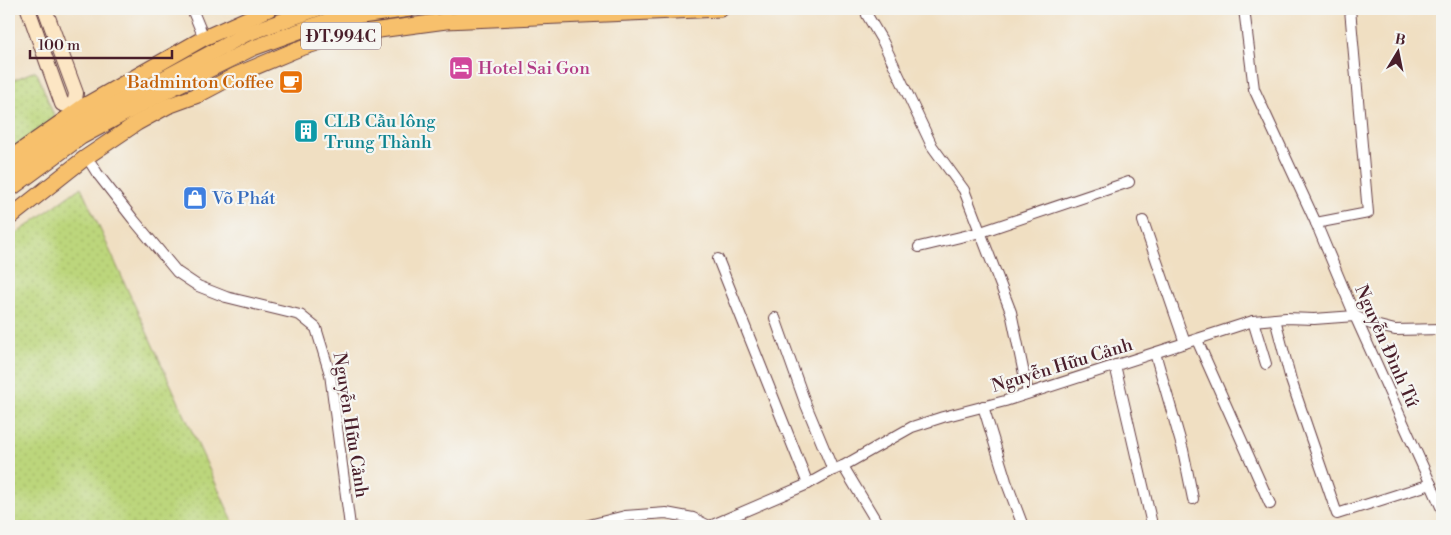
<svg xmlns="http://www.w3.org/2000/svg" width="1451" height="535" font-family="'Libre Bodoni',serif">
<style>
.grass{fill:url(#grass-dots);stroke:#837a53}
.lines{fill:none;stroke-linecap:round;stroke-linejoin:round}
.minor-casing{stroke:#633c42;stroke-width:12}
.secondary-casing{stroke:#633c42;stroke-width:16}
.primary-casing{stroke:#633c42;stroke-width:17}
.minor{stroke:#fff;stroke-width:10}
.secondary{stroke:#fce6c4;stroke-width:14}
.primary{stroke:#f7c06c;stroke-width:15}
.labels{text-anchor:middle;stroke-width:4.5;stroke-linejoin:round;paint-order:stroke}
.shield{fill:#f6f6f2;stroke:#7e6067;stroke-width:1}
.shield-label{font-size:16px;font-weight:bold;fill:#4a1f2b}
.hotel-label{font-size:18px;fill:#b23c85;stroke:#f6f6f2;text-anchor:start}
.food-label{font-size:18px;fill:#c56008;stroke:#f6f6f2;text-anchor:end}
.culture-label{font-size:18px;fill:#0d838f;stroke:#f6f6f2;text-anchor:start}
.shop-label{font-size:18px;fill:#366cbe;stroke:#f6f6f2;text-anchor:start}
.street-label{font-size:18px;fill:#4a1f2b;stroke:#f6f6f2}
</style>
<defs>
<pattern id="grass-dots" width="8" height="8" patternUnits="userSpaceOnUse" patternTransform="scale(1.25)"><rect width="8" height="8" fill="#bcd67b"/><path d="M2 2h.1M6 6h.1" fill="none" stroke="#a3b76a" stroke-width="1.8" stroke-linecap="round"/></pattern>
</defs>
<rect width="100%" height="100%" fill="#f6f6f2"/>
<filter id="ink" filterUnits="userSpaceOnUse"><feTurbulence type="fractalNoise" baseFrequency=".02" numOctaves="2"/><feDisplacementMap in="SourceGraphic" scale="10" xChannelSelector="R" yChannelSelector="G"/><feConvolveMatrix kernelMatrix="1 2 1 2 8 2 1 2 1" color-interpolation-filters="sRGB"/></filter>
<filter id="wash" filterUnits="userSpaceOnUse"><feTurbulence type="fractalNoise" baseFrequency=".0096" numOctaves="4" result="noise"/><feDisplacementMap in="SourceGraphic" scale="20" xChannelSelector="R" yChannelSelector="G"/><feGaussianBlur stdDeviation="1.12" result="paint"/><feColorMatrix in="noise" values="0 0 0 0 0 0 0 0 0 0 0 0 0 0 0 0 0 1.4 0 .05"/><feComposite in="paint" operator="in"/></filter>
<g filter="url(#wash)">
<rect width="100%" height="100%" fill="#f0dfc2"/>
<g class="grass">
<path d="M35,71L38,75L56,121L9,156V84L11,81Z"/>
<path d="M81,187L235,526H9V239Z"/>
</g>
</g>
<g filter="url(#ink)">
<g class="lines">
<defs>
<g id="minor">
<path d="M192,9L204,38"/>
<path d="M866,9L867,15L883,42L932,146L964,190L1011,312L1028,393"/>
<path d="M1244,9L1254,89L1316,223L1355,316L1442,509"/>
<path d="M87,157L97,173L133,219L177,272L198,286L226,297L300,315L316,328L330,374L350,526"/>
<path d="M1143,221L1185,343"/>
<path d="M1316,223L1368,213L1350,9"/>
<path d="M919,247L981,232L1129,182"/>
<path d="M718,259L808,484"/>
<path d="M775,318L806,405L833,470"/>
<path d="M1275,319L1291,380L1337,514L1431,484"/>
<path d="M1253,321L1266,364"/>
<path d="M1197,340L1270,504"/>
<path d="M1155,353L1183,450L1193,499"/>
<path d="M1115,365L1151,520"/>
<path d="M983,406L1006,481L1023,526"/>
<path d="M843,466L879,526"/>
<path d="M585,526L625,516L666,513L693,518L709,526"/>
<path d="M710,526L808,484L833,470L843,466L912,427L943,417L1005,401L1253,321L1286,318L1314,319L1355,316L1371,324L1395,330L1442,329"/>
</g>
<g id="secondary">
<path d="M28,9L62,104L74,107"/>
<path d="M45,9L76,93L74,107L75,112"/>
</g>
<g id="primary">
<path d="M9,159L84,106L204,38L269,9"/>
<path d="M9,175L79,124L246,34L316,9"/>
<path d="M9,190L81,137L164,92L253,48L327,21L410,9"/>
<path d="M9,218L85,158L137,123L168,106L198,95L236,75L298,49L333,38L357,33L446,21L721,9"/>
</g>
</defs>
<use href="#minor" class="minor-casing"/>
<use href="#secondary" class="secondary-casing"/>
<use href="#primary" class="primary-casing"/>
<use href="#minor" class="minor"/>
<use href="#secondary" class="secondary"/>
<use href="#primary" class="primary"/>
</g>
</g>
<defs>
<symbol id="hotel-square" viewBox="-11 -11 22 22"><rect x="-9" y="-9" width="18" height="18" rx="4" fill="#d1479c" stroke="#f6f6f2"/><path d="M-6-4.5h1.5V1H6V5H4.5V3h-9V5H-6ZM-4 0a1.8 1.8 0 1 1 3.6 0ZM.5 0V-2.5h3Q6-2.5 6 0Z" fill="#fff"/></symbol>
<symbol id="cafe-square" viewBox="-11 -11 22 22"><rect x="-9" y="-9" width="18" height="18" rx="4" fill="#e8710a" stroke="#f6f6f2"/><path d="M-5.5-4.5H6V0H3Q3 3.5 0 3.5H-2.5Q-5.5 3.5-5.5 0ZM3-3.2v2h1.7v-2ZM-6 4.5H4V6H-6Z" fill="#fff"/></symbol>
<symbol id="building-square" viewBox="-11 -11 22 22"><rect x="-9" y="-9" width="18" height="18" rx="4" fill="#0f9aa8" stroke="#f6f6f2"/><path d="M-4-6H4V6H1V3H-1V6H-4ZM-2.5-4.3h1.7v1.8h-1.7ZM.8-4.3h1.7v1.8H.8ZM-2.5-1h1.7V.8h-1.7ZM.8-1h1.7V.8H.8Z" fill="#fff"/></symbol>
<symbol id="shop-square" viewBox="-11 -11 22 22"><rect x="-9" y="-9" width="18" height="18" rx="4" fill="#3f7fe0" stroke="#f6f6f2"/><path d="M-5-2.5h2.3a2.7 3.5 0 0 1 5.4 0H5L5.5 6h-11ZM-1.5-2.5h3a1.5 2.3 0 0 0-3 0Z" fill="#fff"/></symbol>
</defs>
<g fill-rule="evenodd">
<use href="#hotel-square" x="447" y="54" width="28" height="28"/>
<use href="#cafe-square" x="277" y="68" width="28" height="28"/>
<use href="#building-square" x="292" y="117" width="28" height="28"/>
<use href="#shop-square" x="181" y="184" width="28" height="28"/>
</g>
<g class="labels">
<rect class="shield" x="301" y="22.5" width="80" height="27" rx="4"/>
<g class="shield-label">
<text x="341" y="42">ĐT.994C</text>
</g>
<g class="hotel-label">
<text x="478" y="74">Hotel Sai Gon</text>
</g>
<g class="food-label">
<text x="274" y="88">Badminton Coffee</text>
</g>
<g class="culture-label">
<text x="324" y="127">CLB Cầu lông<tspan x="324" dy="21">Trung Thành</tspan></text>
</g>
<g class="shop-label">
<text x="212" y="204">Võ Phát</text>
</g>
<g class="street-label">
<text transform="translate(1387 346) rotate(66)" y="6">Nguyễn Đình Tứ</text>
<text transform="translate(1062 365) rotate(-17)" y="6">Nguyễn Hữu Cảnh</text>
<text transform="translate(351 425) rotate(81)" y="6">Nguyễn Hữu Cảnh</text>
</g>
</g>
<rect width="1451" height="535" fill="none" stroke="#f6f6f2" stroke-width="30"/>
<g transform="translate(1398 52) rotate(10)" stroke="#f6f6f2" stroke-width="4" paint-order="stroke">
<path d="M0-4L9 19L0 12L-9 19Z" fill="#4a1f2b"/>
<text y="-8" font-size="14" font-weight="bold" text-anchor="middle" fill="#4a1f2b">B</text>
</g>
<path d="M30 50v8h142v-8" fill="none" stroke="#4a1f2b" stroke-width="2.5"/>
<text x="38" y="50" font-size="15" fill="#4a1f2b" stroke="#f6f6f2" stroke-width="4" paint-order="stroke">100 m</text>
</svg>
